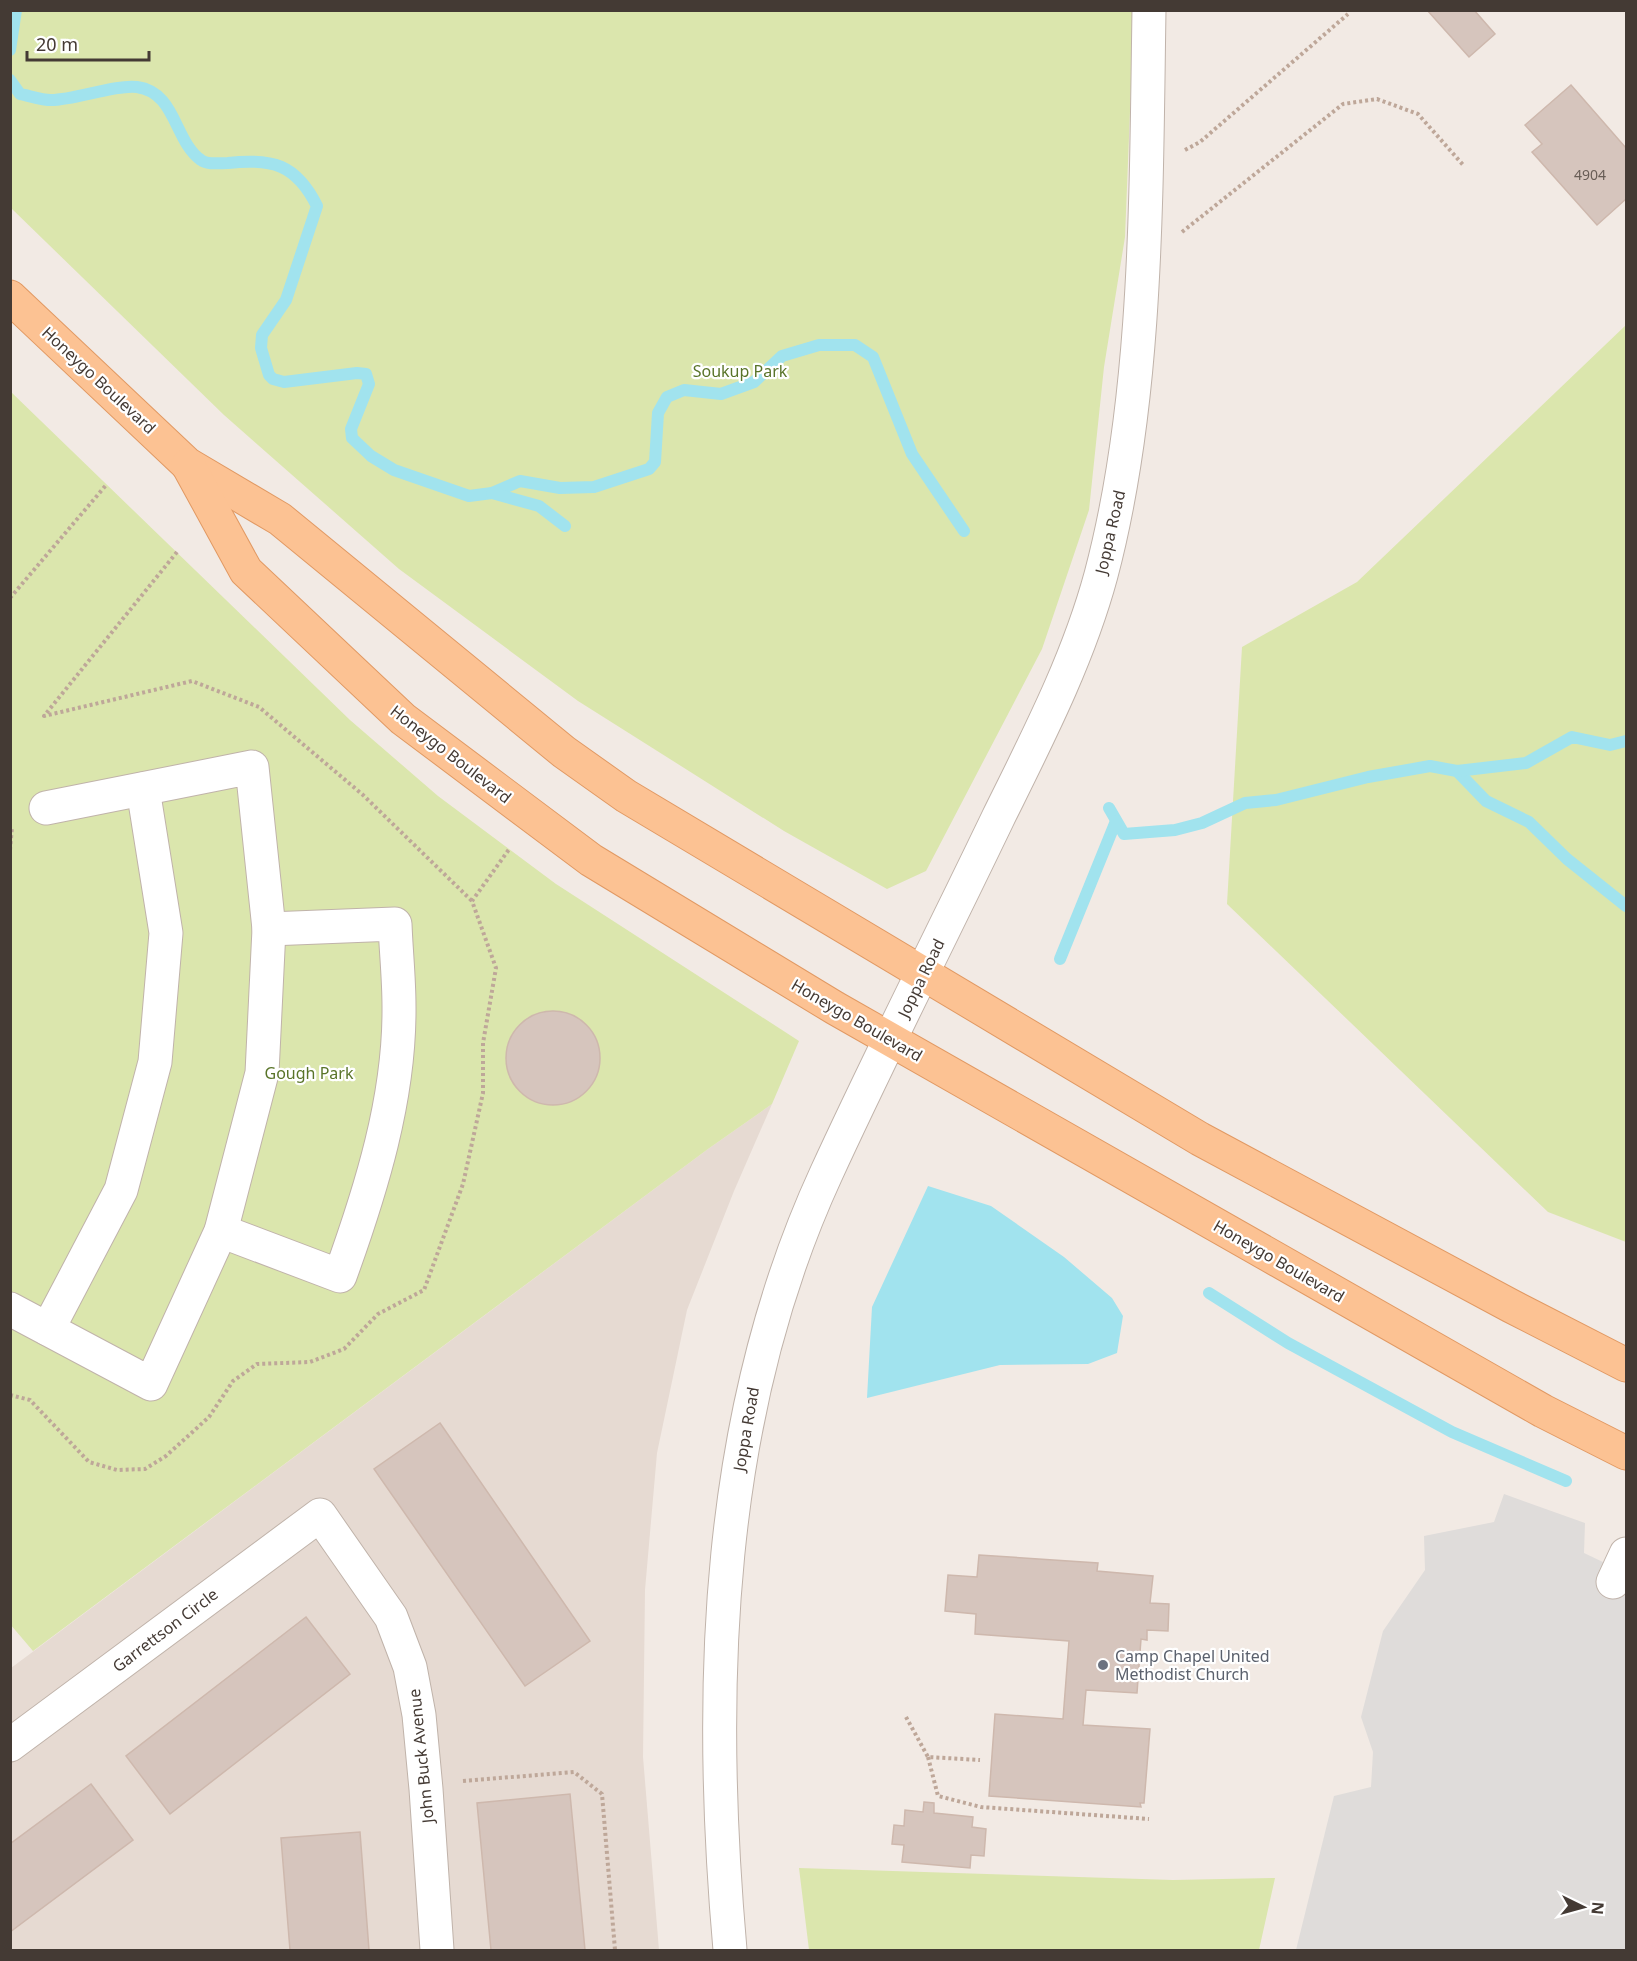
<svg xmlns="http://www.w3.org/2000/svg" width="1637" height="1961" font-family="'Noto Sans',sans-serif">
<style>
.residential{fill:#e6dad2}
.green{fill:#dbe6ad}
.parking{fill:#dfdcda}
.water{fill:#a1e3ee}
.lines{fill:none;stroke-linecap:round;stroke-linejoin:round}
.stream{stroke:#a1e3ee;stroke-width:12}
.building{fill:#d6c5bd;stroke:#ceb8ad;stroke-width:1.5}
.minor-casing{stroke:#c0b3aa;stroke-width:35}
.major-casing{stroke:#e19963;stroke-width:35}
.path{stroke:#bea799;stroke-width:4;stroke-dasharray:3 3;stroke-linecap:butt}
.minor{stroke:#fff;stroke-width:33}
.major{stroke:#fcc293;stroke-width:33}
.worship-dot{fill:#6b7280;stroke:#fff;stroke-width:2}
.labels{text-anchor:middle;stroke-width:4.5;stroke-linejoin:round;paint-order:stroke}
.number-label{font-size:14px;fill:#685d56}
.park-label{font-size:16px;fill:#597429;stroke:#fff}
.street-label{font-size:16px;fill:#443a34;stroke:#fff}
.worship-label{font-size:16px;fill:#5b616d;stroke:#fff;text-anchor:start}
</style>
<rect width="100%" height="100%" fill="#f2eae4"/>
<path class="residential" d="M772,1104L734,1191L687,1310L657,1453L645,1590L643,1757L659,1950H11V1668L708,1149Z"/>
<g class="green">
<path d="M10,11H1134L1125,237L1104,367L1089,510L1042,649L926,871L887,889L784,831L578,701L399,569L224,415L11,208Z"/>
<path d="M1626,325V1242L1548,1212L1227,904L1242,647L1357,582Z"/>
<path d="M10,391L350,720L438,796L556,884L799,1041L772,1104L708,1149L33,1651L10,1624Z"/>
<path d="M799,1868L1173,1880L1275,1878L1259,1950H809Z"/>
</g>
<path class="parking" d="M1504,1494L1585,1523L1584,1553L1626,1573V1950H1296L1334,1796L1371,1787L1373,1752L1361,1717L1383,1631L1425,1570L1424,1536L1494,1522Z"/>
<path class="water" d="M928,1186L991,1206L1064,1257L1112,1298L1123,1316L1117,1353L1088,1364L1000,1365L867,1398L872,1307Z"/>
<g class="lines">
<g class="stream">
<path d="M10,50L16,10"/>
<path d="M10,80L20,94C30,96 42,100 51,100C75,100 116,84 137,87C176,92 174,141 201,160C207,165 220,163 228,163C272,158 296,164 317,206L286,300L262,335L261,348L269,375L273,379L284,382L357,373L366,374L369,384L351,429L352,438L371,456L394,470L469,496L492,493L520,481L560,488L594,487L649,469L655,462L658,413L667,397L684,390L721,394L754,382L782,356L819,345H855L873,357L912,454L964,531"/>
<path d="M492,493L539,506L565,526"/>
<path d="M1457,771L1486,801L1529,822L1567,859L1626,906"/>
<path d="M1109,808L1124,834L1175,830L1202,823L1245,803L1276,800L1368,777L1430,766L1457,771L1526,763L1572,737L1610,745L1626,741"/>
<path d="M1060,959L1116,821"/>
<path d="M1209,1293L1288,1343L1452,1432L1566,1481"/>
</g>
</g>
<g class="building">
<path d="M1427,10H1474L1495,34L1469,57Z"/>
<path d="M1571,85L1626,148V199L1597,225L1532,152L1542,144L1525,125Z"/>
<circle cx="553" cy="1058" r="47"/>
<path d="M440,1423L590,1641L525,1686L374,1469Z"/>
<path d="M979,1555L1098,1563L1097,1571L1153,1576L1150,1603L1169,1604L1168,1631L1147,1630V1640L1141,1639L1137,1693L1086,1690L1083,1725L1150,1729L1144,1803H1140L1141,1807L989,1796L995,1714L1063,1719L1069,1641L975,1634L976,1614L945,1611L948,1575L977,1577Z"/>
<path d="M306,1617L350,1674L170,1814L126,1756Z"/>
<path d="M91,1784L133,1840L10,1932V1844Z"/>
<path d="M570,1794L585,1950H491L477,1803Z"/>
<path d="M924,1802L934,1803V1813L973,1817L972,1827L986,1829L984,1856L971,1855L970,1868L902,1862L904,1845L892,1844L894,1825L904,1826L905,1810L923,1812Z"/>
<path d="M360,1832L369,1950H290L281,1838Z"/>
</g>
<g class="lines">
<defs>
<g id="minor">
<path d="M221,1231L340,1276C371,1190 400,1098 399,1006C399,978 396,951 395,924L269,929"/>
<path d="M10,1309L151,1384L221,1231L262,1073L269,929L252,767L46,808"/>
<path d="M48,1329L121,1190L155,1062L166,933L143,789"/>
<path d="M1613,1582L1626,1554"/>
<path d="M10,1745L320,1515L391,1617L410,1667L419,1715L426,1789L437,1950"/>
<path d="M730,1950C707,1690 715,1415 826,1174C881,1054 941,937 998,818C1037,739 1078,660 1101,575C1148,398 1146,194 1149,10"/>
</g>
<g id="major">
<path d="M10,297L187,464L280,519L564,752L626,796L1200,1139L1511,1306L1626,1365"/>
<path d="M188,465L246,571L403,719L591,860L835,1008L1543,1411L1626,1453"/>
</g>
</defs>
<use href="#minor" class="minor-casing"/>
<use href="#major" class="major-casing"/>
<g class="path">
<path d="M1185,150L1200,142L1348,14"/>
<path d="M1182,232L1343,104L1377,99L1418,114L1464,166"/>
<path d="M177,552L44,716L192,681L259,707L363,795L472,901"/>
<path d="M10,598L107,484"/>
<path d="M10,850L12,827"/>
<path d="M10,1395L30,1400L89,1462L117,1470L145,1469L166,1456L209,1417L233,1381L257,1364L310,1362L344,1349L378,1314L424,1290L463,1184L483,1093V1043L496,968L472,901L510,848"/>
<path d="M906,1717L928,1757L980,1760"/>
<path d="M928,1757L938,1796L981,1807L1149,1819"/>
<path d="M463,1781L574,1772L602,1794L615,1950"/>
</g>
<use href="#minor" class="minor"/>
<use href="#major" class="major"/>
</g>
<circle class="worship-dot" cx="1103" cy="1665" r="6"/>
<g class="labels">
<g class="number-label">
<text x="1590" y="180">4904</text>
</g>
<g class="park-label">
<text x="740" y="377">Soukup Park</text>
<text x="309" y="1079">Gough Park</text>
</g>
<g class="street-label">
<text transform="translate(99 380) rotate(43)" y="6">Honeygo Boulevard</text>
<text transform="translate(1110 532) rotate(-77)" y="6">Joppa Road</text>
<text transform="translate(451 754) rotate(38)" y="6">Honeygo Boulevard</text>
<text transform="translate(921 978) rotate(-64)" y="6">Joppa Road</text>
<text transform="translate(857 1020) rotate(30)" y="6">Honeygo Boulevard</text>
<text transform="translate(1279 1261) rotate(30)" y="6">Honeygo Boulevard</text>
<text transform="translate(746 1429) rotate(-80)" y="6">Joppa Road</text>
<text transform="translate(165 1630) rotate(-37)" y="6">Garrettson Circle</text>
<text transform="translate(421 1756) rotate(-96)" y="6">John Buck Avenue</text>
</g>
<g class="worship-label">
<text x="1115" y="1662">Camp Chapel United<tspan x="1115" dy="18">Methodist Church</tspan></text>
</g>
</g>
<rect width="1637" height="1961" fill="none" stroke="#443a34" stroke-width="24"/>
<g transform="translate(1583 1907) rotate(95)" stroke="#ffffff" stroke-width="4.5" paint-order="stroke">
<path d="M0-4.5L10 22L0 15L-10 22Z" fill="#443a34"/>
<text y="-9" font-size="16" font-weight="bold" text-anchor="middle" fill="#443a34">N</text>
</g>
<path d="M27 51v9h122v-9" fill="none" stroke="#443a34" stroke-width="3"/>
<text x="36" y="51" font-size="18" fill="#443a34" stroke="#ffffff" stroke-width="4.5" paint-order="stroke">20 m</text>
</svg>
